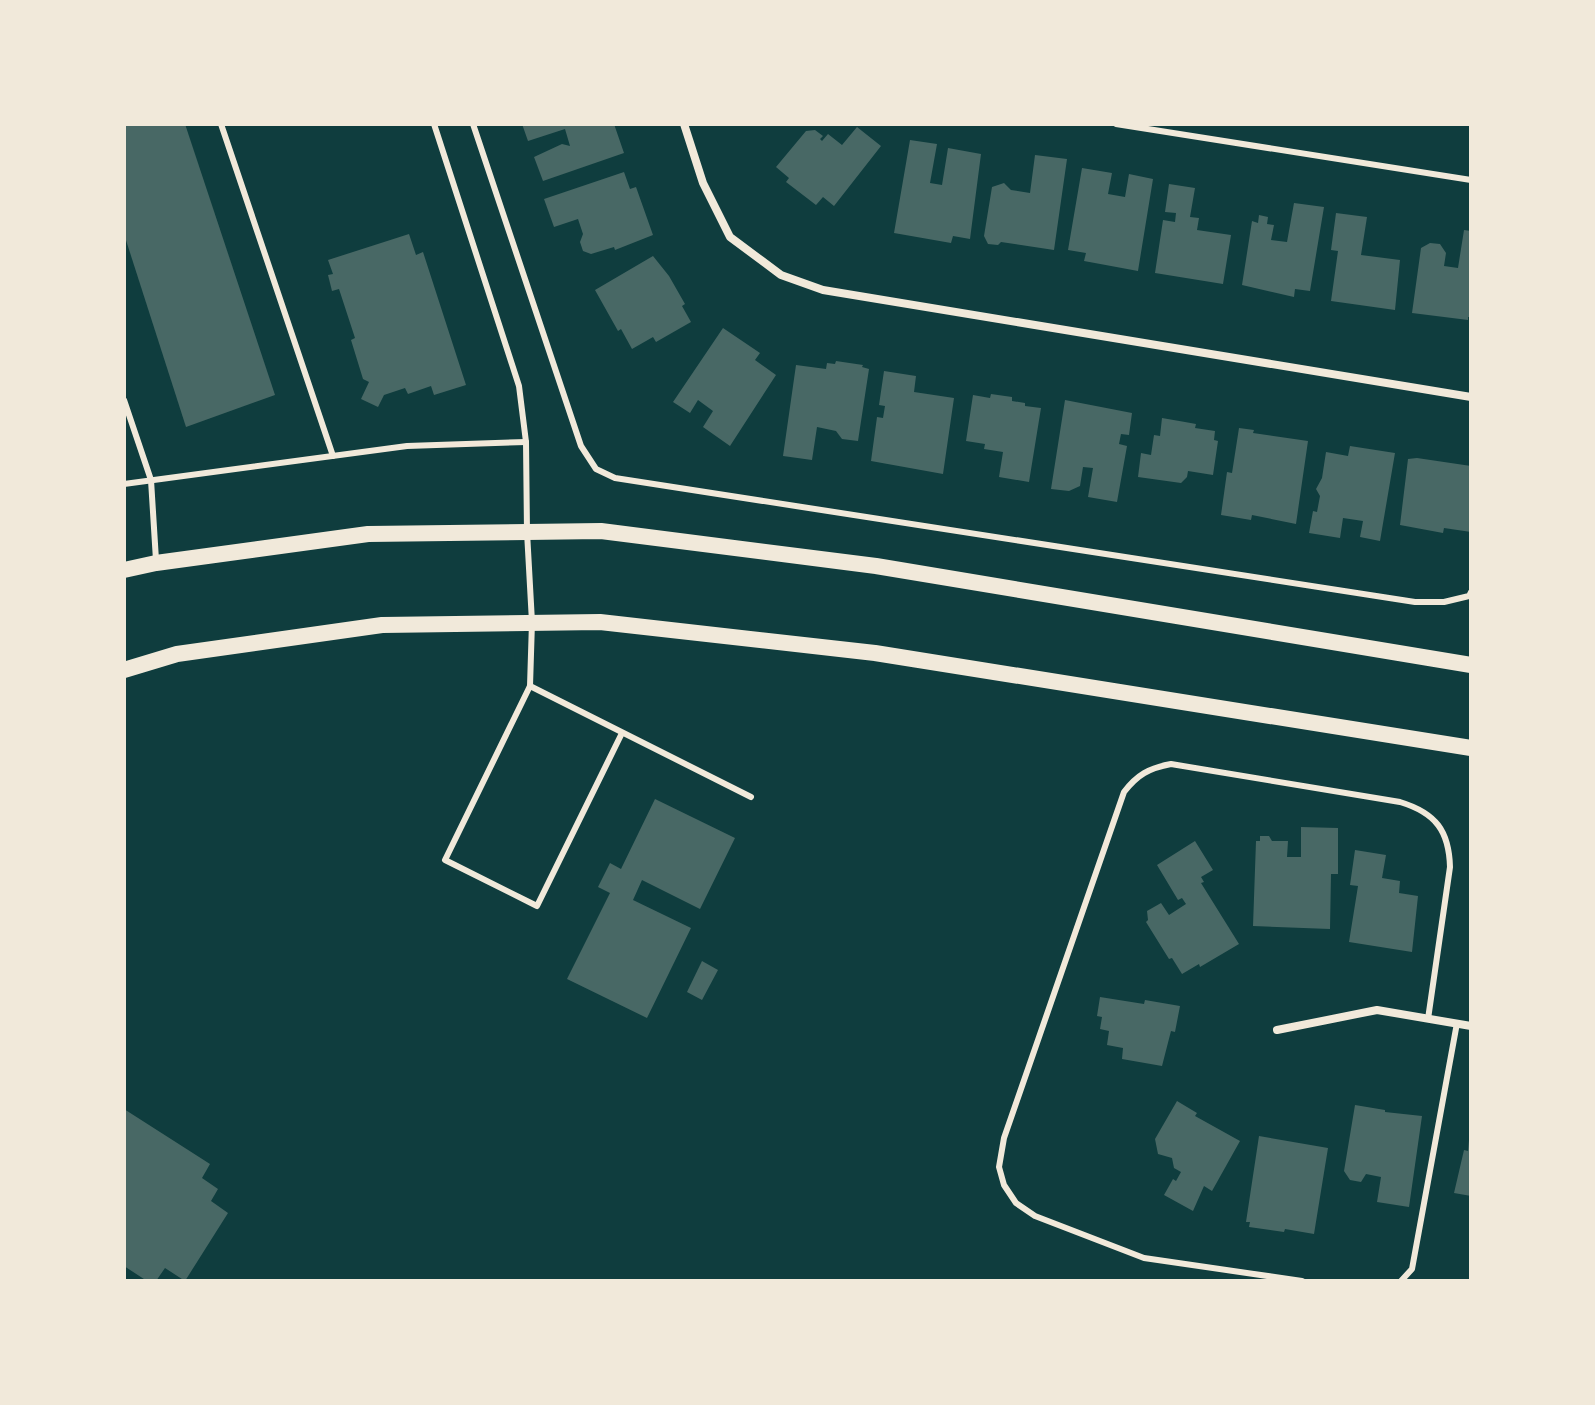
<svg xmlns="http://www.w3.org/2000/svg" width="1595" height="1405" font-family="'Alegreya Sans',sans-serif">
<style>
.building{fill:#486865}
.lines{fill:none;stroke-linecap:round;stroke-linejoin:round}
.service{stroke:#f1e9da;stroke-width:6}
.minor{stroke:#f1e9da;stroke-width:8}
.secondary{stroke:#f1e9da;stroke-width:16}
</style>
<rect width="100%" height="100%" fill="#0f3d3e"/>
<g class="building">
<path d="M124,124H185L275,395L186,427L124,234Z"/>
<path d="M522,124H614L624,153L543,181L534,157L562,144L570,146L565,129L528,141Z"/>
<path d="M857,127L881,146L834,206L823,197L816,205L786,182L789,178L776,167L806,131L815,130L823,136L820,139L822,141L828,134L842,145Z"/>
<path d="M910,140L937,144L930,183L942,185L948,148L981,154L970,239L953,236L951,243L894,233Z"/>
<path d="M1035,155L1067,159L1054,250L1001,242L998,245L988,244L984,236L992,187L1004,183L1011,190L1030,193Z"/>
<path d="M1082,168L1112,173L1108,194L1125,197L1129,174L1153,179L1138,271L1084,261L1086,253L1068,250Z"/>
<path d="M624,172L630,189L636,187L653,235L615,250L614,247L591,254L583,251L580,242L583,234L578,219L554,227L544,199Z"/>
<path d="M1169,184L1195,188L1190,217L1199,218L1197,230L1231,235L1223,284L1155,273L1163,220L1175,222L1176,213L1165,212Z"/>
<path d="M1294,203L1324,207L1310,291L1295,289L1294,297L1242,285L1252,221L1258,223L1259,215L1268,217L1267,224L1274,225L1271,240L1287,242Z"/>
<path d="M1336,213L1367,217L1361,255L1400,260L1395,310L1331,301L1338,251L1331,250Z"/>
<path d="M1464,230L1471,231V317H1468V320L1412,313L1421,248L1430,243L1440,244L1446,253L1444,266L1458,268Z"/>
<path d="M409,234L416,255L423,252L466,385L434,395L431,386L408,394L405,388L384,395L378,407L361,399L369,382L363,379L351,340L355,338L339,289L332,291L328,275L333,274L328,260Z"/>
<path d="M653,256L669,276L685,304L682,306L691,322L656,342L653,337L632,349L621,329L618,331L595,290Z"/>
<path d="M723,328L760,353L755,360L776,375L730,446L703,427L713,411L698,400L690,413L673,402Z"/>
<path d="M836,361L863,365L862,367L869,369L858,441L842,439L836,431L817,427L812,460L783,456L796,365L826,369L827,363L835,364Z"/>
<path d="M884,371L916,376L914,392L954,398L943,474L871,461L877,417L883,418L885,406L879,405Z"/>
<path d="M991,394L1012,397V401L1025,403V406L1041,408L1029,482L999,477L1003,452L984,449L985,444L966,441L973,395L990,398Z"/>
<path d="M1065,400L1132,413L1129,435L1121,434L1119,444L1127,446L1117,502L1088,497L1093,468L1083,467L1080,486L1069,491L1051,489Z"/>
<path d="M1162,418L1185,422L1196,424L1195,428L1215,431L1214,440L1218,441L1213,475L1188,471L1187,477L1181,483L1138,477L1141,453L1151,455L1154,435L1160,436Z"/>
<path d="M1239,428L1254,430L1253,433L1308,441L1296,524L1252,515L1251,520L1221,515L1227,472L1232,473Z"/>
<path d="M1350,446L1395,453L1380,541L1360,537L1363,521L1343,518L1340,538L1309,533L1313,511L1317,512L1320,496L1316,489L1322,478L1326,452L1348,456Z"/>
<path d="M1417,458L1471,466V532L1444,528L1443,533L1400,525L1408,459Z"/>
<path d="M655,799L735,838L700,909L642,880L633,900L691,928L647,1018L567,979L610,893L598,887L610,863L621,869Z"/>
<path d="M1301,827L1338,828V874H1331L1330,929L1253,926L1256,841H1260V836H1269L1272,841H1288L1287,857H1301Z"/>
<path d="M1195,841L1213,870L1201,877L1204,882L1201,883L1239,944L1200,967L1199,964L1182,974L1172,958L1169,959L1146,922L1148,920L1147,911L1161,903L1169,915L1186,904L1182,898L1178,900L1157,865Z"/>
<path d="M1355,850L1386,855L1382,878L1400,881L1399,893L1418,896L1412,952L1349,942L1358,886L1350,885Z"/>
<path d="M702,961L718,970L702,1000L687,992Z"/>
<path d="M1100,997L1144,1004L1145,1000L1180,1006L1175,1032L1171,1031L1162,1066L1122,1059L1123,1048L1107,1045L1109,1031L1100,1029L1102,1017L1097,1016Z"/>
<path d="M1177,1101L1197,1113L1195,1116L1240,1141L1212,1191L1204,1186L1193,1211L1164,1195L1173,1179L1176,1181L1181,1172L1174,1168L1172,1158L1158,1154L1155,1139Z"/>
<path d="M1355,1105L1385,1110V1112L1422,1116L1409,1207L1377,1202L1381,1177L1366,1174L1361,1182L1350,1180L1344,1171Z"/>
<path d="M124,1109L210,1164L202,1178L218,1189L211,1201L228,1213L185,1281L165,1268L156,1281H147L124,1266Z"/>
<path d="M1259,1136L1328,1148L1314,1234L1285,1229L1284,1232L1249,1227L1250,1222H1246Z"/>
<path d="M1469,1140H1471V1196L1454,1193L1464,1150L1468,1151Z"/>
</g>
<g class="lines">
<g class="service">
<path d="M221,124L333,456"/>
<path d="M434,124L519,386L526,442L527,532L532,622L530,686L445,860L537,906L622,733"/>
<path d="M473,124L581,446L596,469L615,478L1415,602H1444L1469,596L1471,592"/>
<path d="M1116,124L1471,180"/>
<path d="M124,400L151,480L156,560"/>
<path d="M124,484L407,446L526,442"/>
<path d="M530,686L751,797"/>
<path d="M1302,1281L1144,1258L1035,1216L1016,1203L1004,1185L999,1167L1004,1138L1124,792C1137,775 1149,768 1171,764L1400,802C1436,813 1449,831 1450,867L1428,1019"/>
<path d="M1401,1281L1412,1269L1457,1023"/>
</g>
<g class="minor">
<path d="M684,124L703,183L730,237L781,275L823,290L1471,397"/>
<path d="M1277,1030L1377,1010L1471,1026"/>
</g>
<g class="secondary">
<path d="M124,570L156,563L368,534L601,531L876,566L1471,665"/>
<path d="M124,670L177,654L382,625L600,622L875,653L1471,748"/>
</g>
</g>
<rect width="1595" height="1405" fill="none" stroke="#f1e9da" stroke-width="252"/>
</svg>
